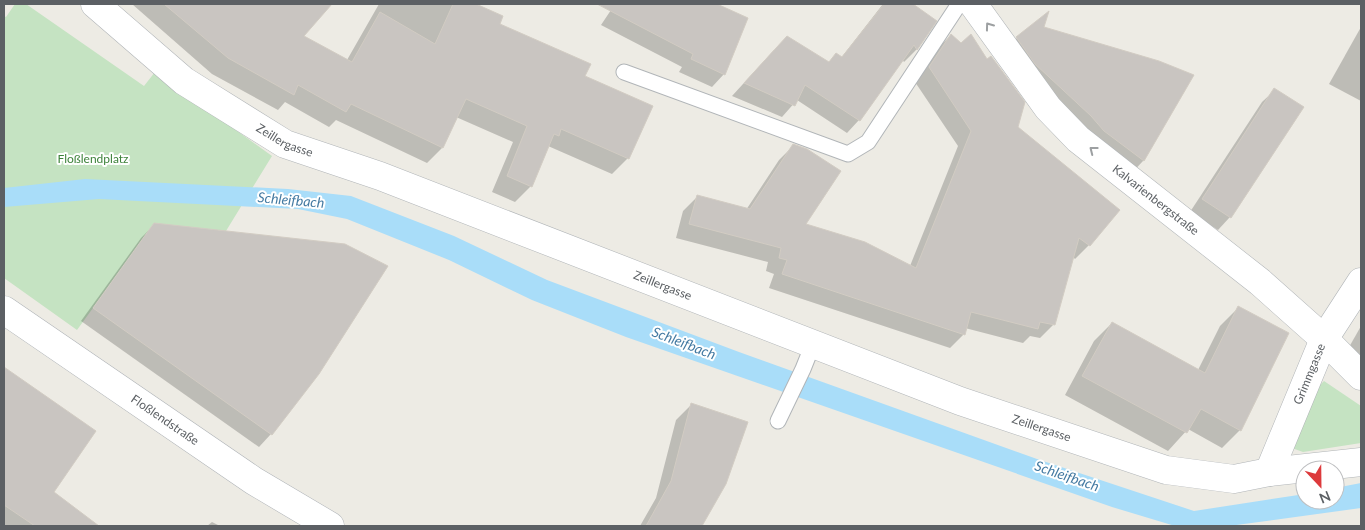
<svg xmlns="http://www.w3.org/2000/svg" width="1365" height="530" font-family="Lato,sans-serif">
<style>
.green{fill:#c5e3c2}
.water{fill:#a9ddf9}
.shadow{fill:#0003}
.building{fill:#c9c5c1;stroke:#d2ccc3}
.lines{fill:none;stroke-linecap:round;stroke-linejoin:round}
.lane-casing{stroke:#b1b5b8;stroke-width:17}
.street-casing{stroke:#b1b5b8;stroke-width:29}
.secondary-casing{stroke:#b0b4b8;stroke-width:29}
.lane{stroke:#fff;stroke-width:15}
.street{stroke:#fff;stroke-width:28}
.secondary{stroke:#fff;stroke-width:28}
.oneway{stroke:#9da0a2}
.labels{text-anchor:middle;stroke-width:4;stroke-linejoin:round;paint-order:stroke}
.street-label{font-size:12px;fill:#5c6064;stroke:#fff}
.park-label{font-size:12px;fill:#3e833b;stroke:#fff}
.water-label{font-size:14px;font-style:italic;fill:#447aa2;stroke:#fff}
</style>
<rect width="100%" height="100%" fill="#edebe4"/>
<g class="green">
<path d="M15,4H26L144,86L155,72L272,156L226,231L154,224L77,330L4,278V16L6,17Z"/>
<path d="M1324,381L1361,406V443L1303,452L1289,447L1319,386Z"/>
</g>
<path class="water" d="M85,179L288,189L351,196L454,236L547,280L739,352L1037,459L1194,511L1305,494V500H1335V488L1361,483V508L1229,526H1175L1112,507L626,337L532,300L449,260L347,219L298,209L99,199L4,207V188Z"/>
<g class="shadow">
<path d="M132,4H257L275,21L291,4H331L302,36L347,60L379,4H473L502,17L498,25L584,76L628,158L612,174L548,146L531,186L515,202L492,192L513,142L456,117L442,148L427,163L336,120L329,127L285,102L278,110L212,74Z"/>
<path d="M615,4H717L746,19L724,74L712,87L679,72L682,67L601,25Z"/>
<path d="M883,4H911L935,21L916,50L904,62L902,59L859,120L847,133L797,100L782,117L732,96L774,50L828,63L836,55L841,58Z"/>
<path d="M1361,27V101L1329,84Z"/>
<path d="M1043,28L1192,76L1143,161L1129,176L1002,53L1017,38Z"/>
<path d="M951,35L1017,128L1089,245L1075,259L1073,257L1054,324L1040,338L1030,336L1023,343L965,328L964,334L950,348L769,288L774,274L766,271L768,262L676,238L683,211L697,197L746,210L779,160L794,145L804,225L910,266L958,146L915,82L937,49Z"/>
<path d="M1275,90L1230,217L1218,230L1190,212L1262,102Z"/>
<path d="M154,225L271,434L259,447L81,321L141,238Z"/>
<path d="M1238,308L1240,430L1222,448L1188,429L1168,451L1065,395L1094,341L1112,323L1198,370L1220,326Z"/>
<path d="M1361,326V356L1348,349Z"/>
<path d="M10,372L52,493L97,526H4V378Z"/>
<path d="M691,405L725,483L701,526H640L656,498L676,420Z"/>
<path d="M212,522L220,526H207Z"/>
</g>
<g class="building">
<path d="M164,4H332L304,36L352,62L380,12L435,44L453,4H476L503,16L500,24L591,64L585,76L653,106L629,159L561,129L559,136L554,134L532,187L507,176L527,126L466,99L443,148L351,104L346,112L298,85L294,95L228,58Z"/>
<path d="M597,4H717L748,18L725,75L691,59L693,54Z"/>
<path d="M884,4H913L937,21L917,50L914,45L860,121L805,85L795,106L744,83L787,36L829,62L836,53L842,57Z"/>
<path d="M1049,11L1044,27L1159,61L1194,75L1144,161L1104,131L1091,116L1035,64L1016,37Z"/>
<path d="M951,34L961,43L971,34L987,59L991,56L1025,102L1018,127L1120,210L1090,246L1079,238L1055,325L1040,322L1038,329L971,312L965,335L782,274L787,260L779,258L781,248L689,224L697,195L750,209L793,144L807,149L841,171L806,224L865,242L916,268L971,131L929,67Z"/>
<path d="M1274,88L1304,107L1231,218L1202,199Z"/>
<path d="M154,223L345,244L388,266L319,374L272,435L93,308Z"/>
<path d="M1238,306L1289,333L1241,431L1201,409L1187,433L1082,376L1112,322L1205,373Z"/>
<path d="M4,367L96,431L54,492L99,526H35L4,505Z"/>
<path d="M691,403L748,422L726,484L702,526H646L671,481Z"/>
</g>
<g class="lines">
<defs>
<g id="lane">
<path d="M624,72L848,154L868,142L959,4"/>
<path d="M778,421L803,369L813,344"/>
</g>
<g id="street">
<path id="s1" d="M95,4L184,81L285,144L380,176L960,401L1166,470L1234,479L1269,472L1361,462"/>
<path id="s2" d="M973,4L1048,108L1078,139L1260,282L1324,339L1361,376"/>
<path id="s3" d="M1269,472L1324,339L1361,282"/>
</g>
<g id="secondary">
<path id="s4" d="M4,310L254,481L330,526"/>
</g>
</defs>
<use href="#lane" class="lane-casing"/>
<use href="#street" class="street-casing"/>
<use href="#secondary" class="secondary-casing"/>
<use href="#lane" class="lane"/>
<use href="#street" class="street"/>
<use href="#secondary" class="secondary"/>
</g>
<defs><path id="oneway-chevron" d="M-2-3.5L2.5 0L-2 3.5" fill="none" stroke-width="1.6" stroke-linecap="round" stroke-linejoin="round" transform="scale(1.25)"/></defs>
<g class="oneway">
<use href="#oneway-chevron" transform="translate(989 26) rotate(-126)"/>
<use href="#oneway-chevron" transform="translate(1093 150) rotate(-142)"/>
</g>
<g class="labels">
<g class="street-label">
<text dy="4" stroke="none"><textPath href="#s1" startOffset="235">Zeillergasse</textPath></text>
<text dy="4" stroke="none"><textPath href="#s2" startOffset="270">Kalvarienbergstraße</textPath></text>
<text dy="4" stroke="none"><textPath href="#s1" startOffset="640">Zeillergasse</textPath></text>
<text dy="4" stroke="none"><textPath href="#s3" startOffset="106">Grimmgasse</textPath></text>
<text dy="4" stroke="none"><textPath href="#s4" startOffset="195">Floßlendstraße</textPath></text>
<text dy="4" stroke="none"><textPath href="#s1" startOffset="1045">Zeillergasse</textPath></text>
</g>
<g class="park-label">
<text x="93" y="163">Floßlendplatz</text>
</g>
<g class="water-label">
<text transform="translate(291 200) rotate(5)" y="5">Schleifbach</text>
<text transform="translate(684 343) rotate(21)" y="5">Schleifbach</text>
<text transform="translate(1067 476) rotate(19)" y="5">Schleifbach</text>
</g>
</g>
<rect width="1365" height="530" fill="none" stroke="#5c6064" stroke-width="10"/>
<g transform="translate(1320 485) rotate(158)"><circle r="24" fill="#ffffff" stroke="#bebfc1"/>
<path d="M0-4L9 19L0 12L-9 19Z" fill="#dd3a3c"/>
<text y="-8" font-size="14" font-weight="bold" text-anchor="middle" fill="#5c6064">N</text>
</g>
</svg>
